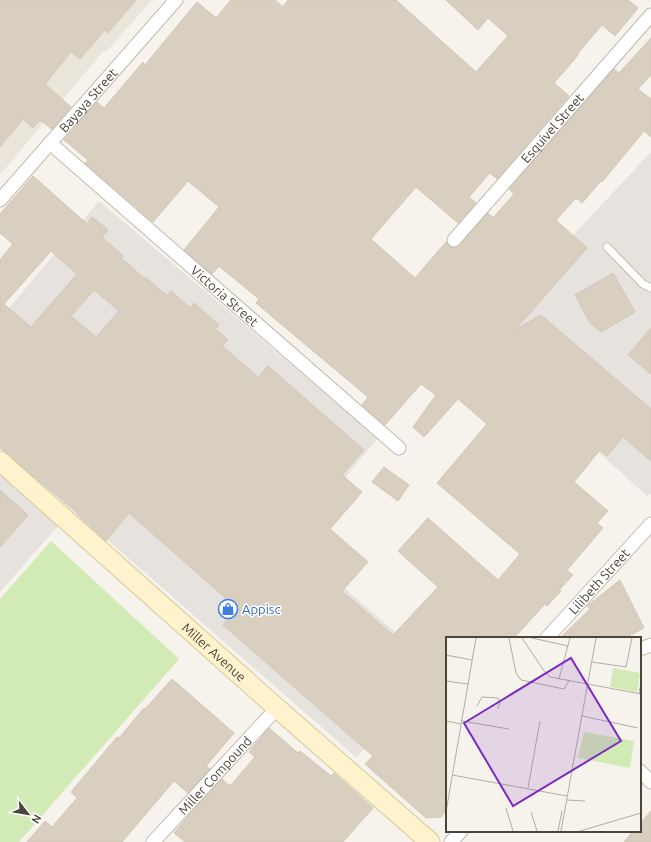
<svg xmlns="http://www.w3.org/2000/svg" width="651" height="842" font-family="Ubuntu,sans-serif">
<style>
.residential{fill:#eae5da}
.industrial{fill:#e6e2dd}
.green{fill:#d2eab5}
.building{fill:#d8cfc1;stroke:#d3c7b4;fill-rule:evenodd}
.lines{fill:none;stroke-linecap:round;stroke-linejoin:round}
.lane-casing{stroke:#c2bbae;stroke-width:9}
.street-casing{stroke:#c2bbae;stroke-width:15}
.secondary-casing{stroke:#d6c79b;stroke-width:21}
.lane{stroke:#fff;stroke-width:7}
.street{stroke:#fff;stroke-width:13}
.secondary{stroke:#fff3cd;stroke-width:19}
.labels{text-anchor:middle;stroke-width:3;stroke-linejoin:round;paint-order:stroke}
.street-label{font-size:13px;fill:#4b4439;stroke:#fff}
.shop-label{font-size:13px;fill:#366cbe;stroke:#fff;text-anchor:start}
.inset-road{fill:none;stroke:#b2ada4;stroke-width:1}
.view{fill:#7b2cbf;fill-opacity:0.15;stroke:#7b2cbf;stroke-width:2}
.inset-edge{fill:none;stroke:#4b4439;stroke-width:2}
</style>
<rect width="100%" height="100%" fill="#f6f3ec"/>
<path class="residential" d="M42,0H152L106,52L104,50L0,175V50Z"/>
<g class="industrial">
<path d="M651,152V493L647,496L475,340Z"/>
<path d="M99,201L378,438L291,542L430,662L412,683L357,758L0,446V319Z"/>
<path d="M0,468L63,520L0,592Z"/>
</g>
<path class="green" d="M51,541L179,659L19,842H0V599Z"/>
<g class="building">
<path d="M0,0H136L108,33L105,30L80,59L71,52L45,84L71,107L52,129L40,120L33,128L23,119L0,147Z"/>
<path d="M231,0H275L283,7L288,0H396L476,72L508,36L488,18L478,30L446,0H628L638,8L615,36L602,25L578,53L579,54L554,83L569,96L497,179L490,173L489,174L469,197L476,203L458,223L416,187L371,239L415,278L446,242L449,246L453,248L457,247L488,213L493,218L514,194L509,189L614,69L619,73L651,38V75L638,89L651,99V137L644,131L602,182L601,181L582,203L576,198L556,220L587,248L515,330L541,315L651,409V461L623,437L607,456L600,450L574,482L608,511L597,523L603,528L567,570L573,575L559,590L561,591L547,606L545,604L514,638H447V810L441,817L426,818L365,764L373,756L223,625L237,608L129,513L106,541L77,514V513L0,448V260L13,244L0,233V214L33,176L87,224L92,217L108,230L102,237L123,256L121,258L144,278L145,277L167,296L171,291L190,308L194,303L219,325L215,329L228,340L222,346L258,377L268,366L364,450L342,475L362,492L330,529L368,562L342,591L393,635L438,587L398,551L428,518L498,580L520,554L437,483L487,424L458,399L424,437L413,427L436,395L421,384L385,425L362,405L368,397L256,303L259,299L219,266L212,274L184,250L219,207L188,181L153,222L85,163L88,160L64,140L97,102L104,108L143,62L145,65L197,2L216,18ZM51,251L77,274L31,327L4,304ZM94,290L119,311L96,337L71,316Z"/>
<path d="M613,273L635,312L601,332L590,323L575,295Z"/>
<path d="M651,328V374L628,355Z"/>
<path d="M384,467L409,485L398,501L372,482Z"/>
<path d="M0,490L28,515L0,547Z"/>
<path d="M620,580L644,628L625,638H560L590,609L587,606Z"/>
<path d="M172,679L234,733L206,766L210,769L188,793L174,781L122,842H27L45,821L52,827L77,798L71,792L117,737L119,738L144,708L145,709Z"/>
<path d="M269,728L298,753L300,751L331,776L334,773L373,808L343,842H185L174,833L189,815L222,779L230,786L255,757L249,752Z"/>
<path d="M651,811V842H624L633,831H640V824Z"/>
</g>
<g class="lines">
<defs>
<path id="lane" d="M607,247L643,284L651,288"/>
<g id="street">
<path id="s1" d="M50,143L399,448"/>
<path id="s2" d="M0,200L176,0"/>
<path id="s3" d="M454,240L651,15"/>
<path id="s4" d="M547,638L651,524"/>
<path d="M640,649L651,645"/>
<path d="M640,771L651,782"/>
<path id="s5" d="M153,842L277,708"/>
<path d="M451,842L461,831"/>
</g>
<g id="secondary">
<path id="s6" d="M0,461L277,708L430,842"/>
</g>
</defs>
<use href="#lane" class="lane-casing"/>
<use href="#street" class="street-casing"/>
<use href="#secondary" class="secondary-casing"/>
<use href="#lane" class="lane"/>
<use href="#street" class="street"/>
<use href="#secondary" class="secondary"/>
</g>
<defs>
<symbol id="shop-ring" viewBox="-11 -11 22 22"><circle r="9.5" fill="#fff" stroke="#3f7fe0" stroke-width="1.5"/><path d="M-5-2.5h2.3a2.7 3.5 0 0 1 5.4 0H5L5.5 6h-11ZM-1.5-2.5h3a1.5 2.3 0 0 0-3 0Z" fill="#3f7fe0"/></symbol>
</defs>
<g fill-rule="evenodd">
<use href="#shop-ring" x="217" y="598" width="22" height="22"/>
</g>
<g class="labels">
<g class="street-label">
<text dy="5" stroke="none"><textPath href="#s2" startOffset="133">Bayaya Street</textPath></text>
<text dy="5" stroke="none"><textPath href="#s3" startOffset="149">Esquivel Street</textPath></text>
<text dy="5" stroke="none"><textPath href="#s1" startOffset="232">Victoria Street</textPath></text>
<text dy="5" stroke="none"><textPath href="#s4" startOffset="77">Lilibeth Street</textPath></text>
<text dy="5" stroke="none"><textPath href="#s6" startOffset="287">Miller Avenue</textPath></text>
<text dy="5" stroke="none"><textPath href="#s5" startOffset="91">Miller Compound</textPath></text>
</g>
<g class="shop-label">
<text x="242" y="614">Appisc</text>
</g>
</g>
<g transform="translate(446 637)">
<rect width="195" height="195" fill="#f6f3ec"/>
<path d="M167,31L194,36L191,55L164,50ZM138,95L188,104L184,131L132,121Z" fill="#d2eab5"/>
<path class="inset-road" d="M63,1L70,36L75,43L118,52L123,44M76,1L98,34L104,40L195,57M86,1L122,9M0,18L26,23M146,25L180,30L186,1M113,42L124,1M0,44L22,47M193,57L195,45M31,69L36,60L52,61L54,65L52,72M136,79L192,91M0,84L15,87M16,84L63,92M6,138L121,159M82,151L94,84M120,163L139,164M60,171L67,194M0,175L30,1M85,175L91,194M112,194L116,174M115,194L150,1M134,194L195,176"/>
<path class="view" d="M125,21L175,104L67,169L18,86Z"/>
<rect width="195" height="195" class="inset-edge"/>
</g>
<g transform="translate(28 814) rotate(121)" stroke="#ffffff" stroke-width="3" paint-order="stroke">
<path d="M0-3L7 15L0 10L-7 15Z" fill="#4b4439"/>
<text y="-6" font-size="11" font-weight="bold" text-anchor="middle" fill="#4b4439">N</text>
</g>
</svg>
